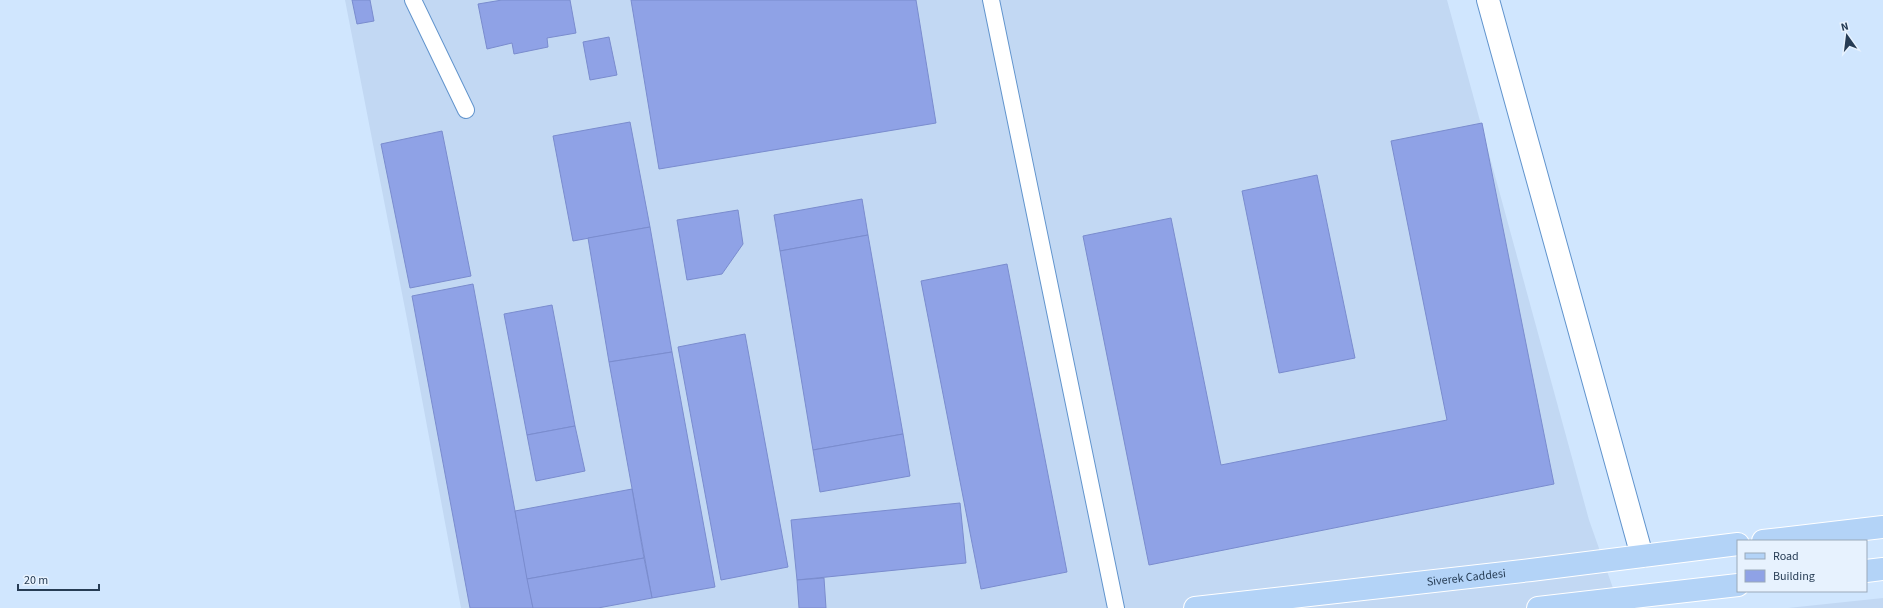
<svg xmlns="http://www.w3.org/2000/svg" width="1883" height="608" font-family="'Source Sans 3',sans-serif">
<style>
.built{fill:#c2d8f3}
.building{fill:#8fa2e6;stroke:#7a8cce}
.lines{fill:none;stroke-linecap:round;stroke-linejoin:round}
.lane-casing{stroke:#6194cd;stroke-width:18}
.street-casing{stroke:#6194cd;stroke-width:24}
.primary-casing{stroke:#fff;stroke-width:24}
.lane{stroke:#fff;stroke-width:16}
.street{stroke:#fff;stroke-width:22}
.primary{stroke:#b3d3f7;stroke-width:22}
.labels{text-anchor:middle;stroke-width:3;stroke-linejoin:round;paint-order:stroke}
.street-label{font-size:12px;fill:#263c54;stroke:#e7f2fe}
</style>
<rect width="100%" height="100%" fill="#d0e6fe"/>
<g class="built">
<path d="M345,0H1447L1589,520L1620,608H461L407,319Z"/>
<path d="M1883,598V608H1788Z"/>
</g>
<g class="building">
<path d="M352,0H370L374,21L357,24Z"/>
<path d="M502,0H570L576,33L547,38L548,47L514,54L512,43L487,49L478,4Z"/>
<path d="M631,0H916L936,123L659,169Z"/>
<path d="M609,37L617,75L590,80L583,42Z"/>
<path d="M630,122L650,227L573,241L553,136Z"/>
<path d="M1482,123L1554,484L1149,565L1083,236L1171,218L1221,465L1447,420L1391,141Z"/>
<path d="M442,131L471,276L410,288L381,144Z"/>
<path d="M1317,175L1355,358L1279,373L1242,191Z"/>
<path d="M862,199L868,235L780,251L774,215Z"/>
<path d="M738,210L743,244L722,274L687,280L677,220Z"/>
<path d="M650,227L672,352L609,362L588,238Z"/>
<path d="M868,235L903,434L813,450L780,251Z"/>
<path d="M1007,264L1067,572L981,589L921,281Z"/>
<path d="M473,284L515,511L533,608H470L412,296Z"/>
<path d="M552,305L575,426L527,435L504,314Z"/>
<path d="M745,334L788,567L721,580L678,347Z"/>
<path d="M672,352L715,587L652,598L609,362Z"/>
<path d="M575,426L585,471L536,481L527,435Z"/>
<path d="M903,434L910,476L820,492L813,450Z"/>
<path d="M632,489L644,558L527,579L515,511Z"/>
<path d="M960,503L966,563L797,580L791,520Z"/>
<path d="M644,558L652,598L598,608H533L527,579Z"/>
<path d="M824,578L826,608H799L797,580Z"/>
</g>
<g class="lines">
<defs>
<g id="lane">
<path d="M413,0L466,110"/>
<path d="M991,0L1116,608"/>
</g>
<path id="street" d="M1488,0L1642,556"/>
<g id="primary">
<path d="M1763,541L1883,527"/>
<path d="M1866,571L1883,569"/>
<path id="s1" d="M1195,608L1531,570L1738,544"/>
<path d="M1538,608L1738,585"/>
</g>
</defs>
<use href="#lane" class="lane-casing"/>
<use href="#street" class="street-casing"/>
<use href="#primary" class="primary-casing"/>
<use href="#lane" class="lane"/>
<use href="#street" class="street"/>
<use href="#primary" class="primary"/>
</g>
<g class="labels">
<g class="street-label">
<text dy="4" stroke="none"><textPath href="#s1" startOffset="273">Siverek Caddesi</textPath></text>
</g>
</g>
<rect x="1737" y="540" width="130" height="52" fill="#e7f2fe" stroke="#9aa9ba"/>
<rect x="1745" y="553" width="20" height="6" fill="#b3d3f7" stroke="#9aa9ba"/>
<text x="1773" y="560" font-size="12" fill="#263c54">Road</text>
<rect x="1745" y="570" width="20" height="12" fill="#8fa2e6" stroke="#9aa9ba"/>
<text x="1773" y="580" font-size="12" fill="#263c54">Building</text>
<g transform="translate(1847 36) rotate(346)" stroke="#e7f2fe" stroke-width="3" paint-order="stroke">
<path d="M0-3L7 15L0 10L-7 15Z" fill="#263c54"/>
<text y="-6" font-size="11" font-weight="bold" text-anchor="middle" fill="#263c54">N</text>
</g>
<path d="M18 584v6h81v-6" fill="none" stroke="#263c54" stroke-width="2"/>
<text x="24" y="584" font-size="12" fill="#263c54" stroke="#e7f2fe" stroke-width="3" paint-order="stroke">20 m</text>
</svg>
